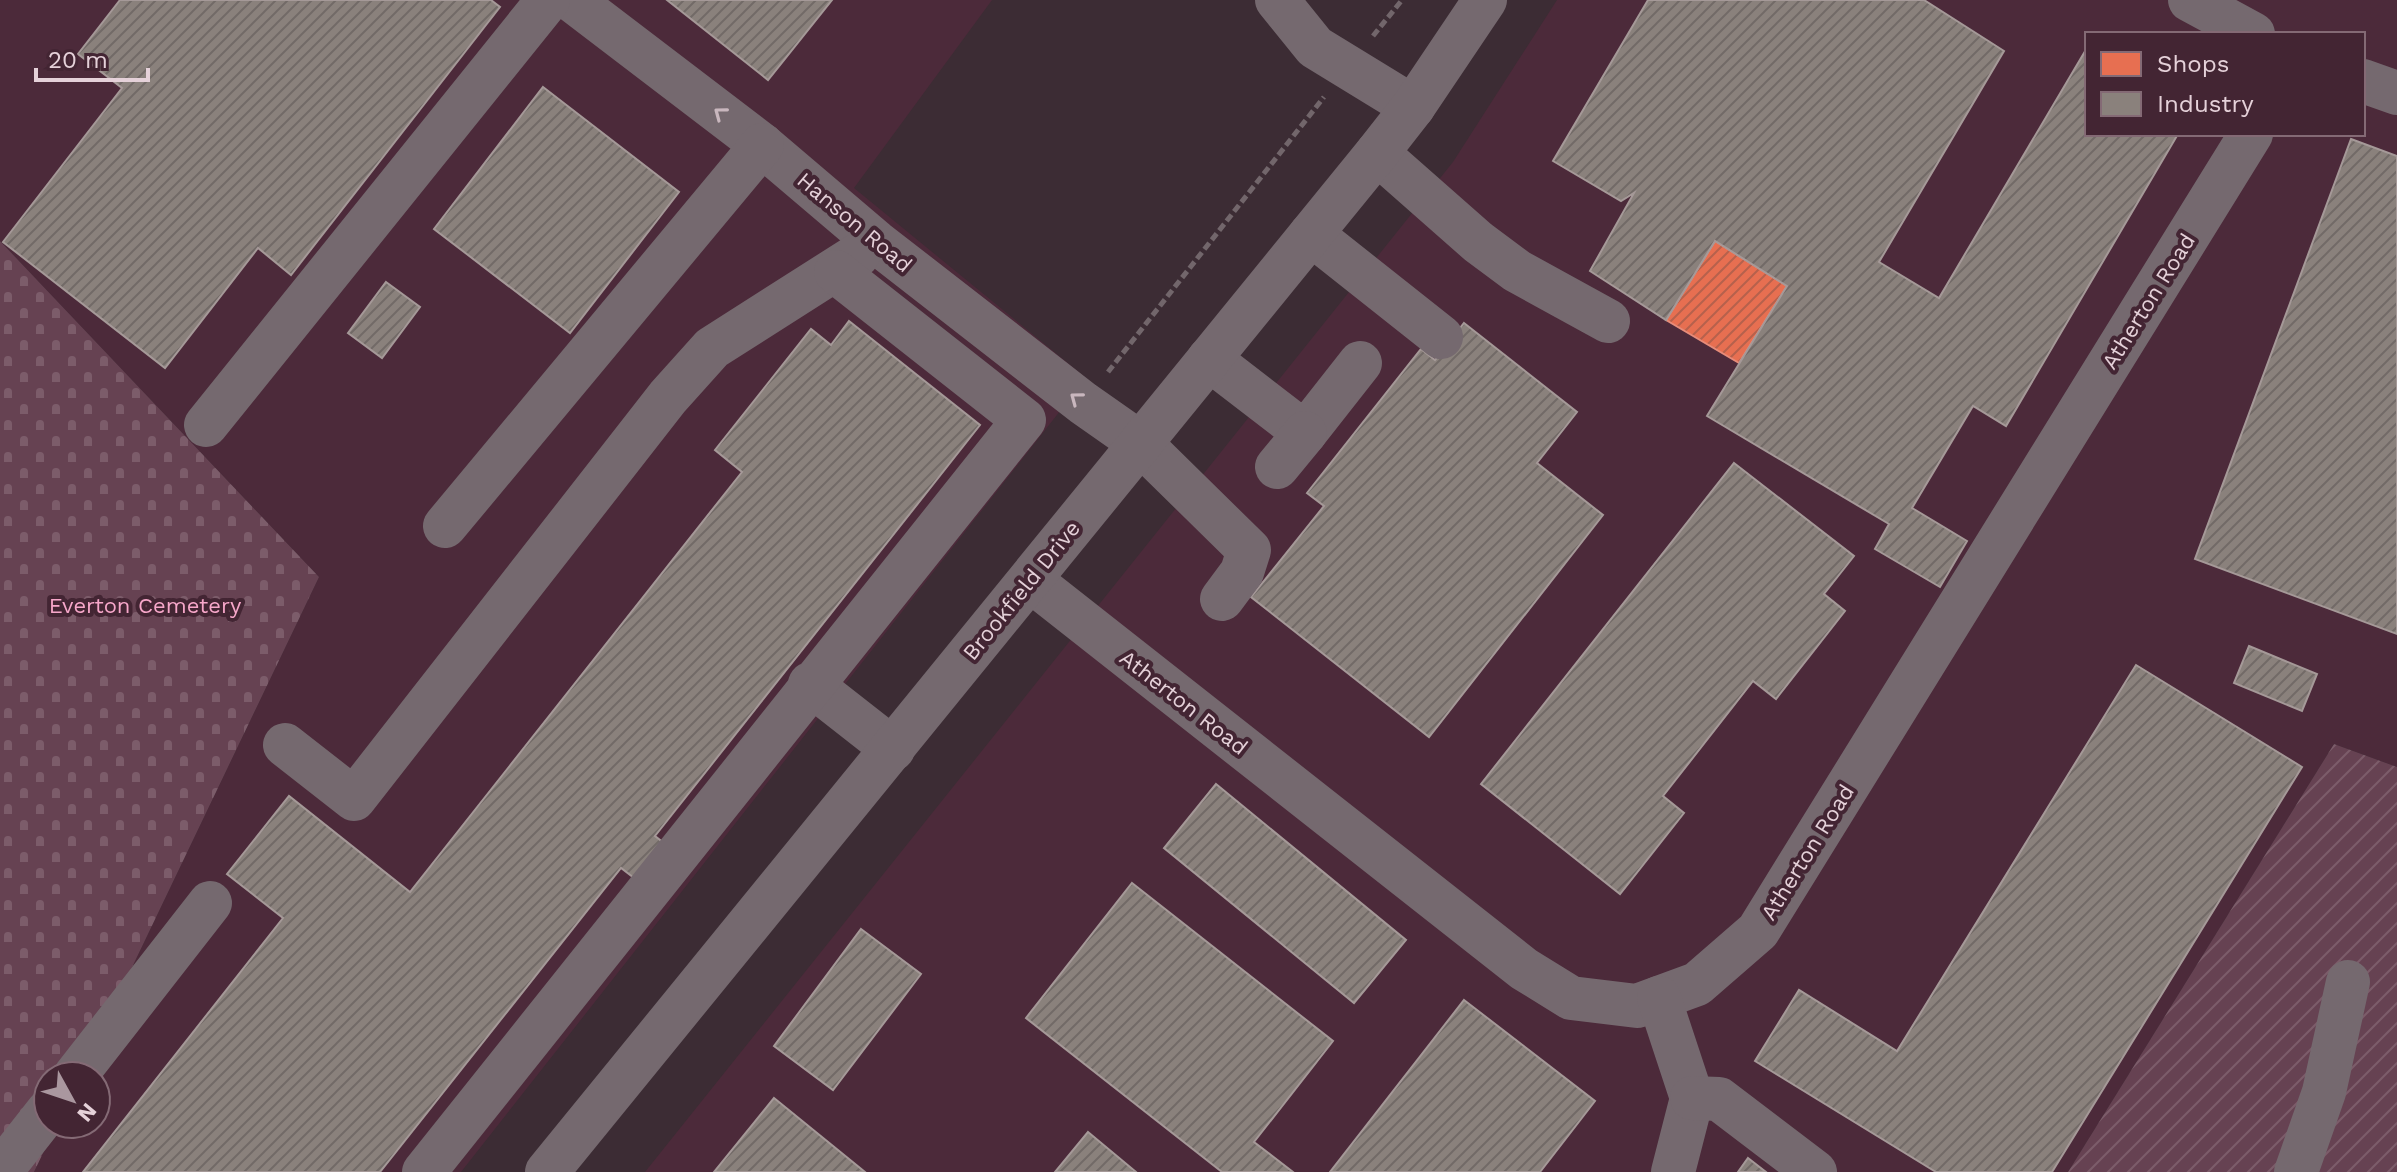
<svg xmlns="http://www.w3.org/2000/svg" width="2397" height="1172" font-family="'Work Sans',sans-serif">
<style>
.built{fill:#4c2a3a;fill-rule:evenodd}
.cemetery{fill:url(#cemetery-stones)}
.garden{fill:url(#garden-furrows)}
.shops{fill:url(#shops-hatch);stroke:#e68c7a;stroke-width:2}
.industry{fill:url(#industry-hatch);stroke:#a59998;stroke-width:2}
.lines{fill:none;stroke-linecap:round;stroke-linejoin:round}
.path{stroke:#72666b;stroke-width:5;stroke-dasharray:8 4;stroke-linecap:butt}
.minor{stroke:#75696f;stroke-width:44}
.oneway{stroke:#c9b7be}
.labels{text-anchor:middle;stroke-width:8;stroke-linejoin:round;paint-order:stroke}
.street-label{font-size:22px;fill:#e5d1d9;stroke:#432533}
.park-label{font-size:22px;fill:#f7a7ca;stroke:#432533}
</style>
<defs>
<pattern id="cemetery-stones" width="16" height="16" patternUnits="userSpaceOnUse" patternTransform="scale(2)"><rect width="16" height="16" fill="#664252"/><path d="M2 7V4a2 2 0 0 1 4 0v3zM10 15v-3a2 2 0 0 1 4 0v3z" fill="#7c5c6a"/></pattern>
<pattern id="garden-furrows" width="10" height="10" patternUnits="userSpaceOnUse" patternTransform="scale(2)"><rect width="10" height="10" fill="#664252"/><path d="M-1 1l2-2M0 10L10 0M9 11l2-2" fill="none" stroke="#7c5c6a"/></pattern>
<pattern id="shops-hatch" width="6" height="6" patternUnits="userSpaceOnUse" patternTransform="scale(2)"><rect width="6" height="6" fill="#e76f51"/><path d="M-1 1l2-2M0 6l6-6M5 7l2-2" fill="none" stroke="#b6614c"/></pattern>
<pattern id="industry-hatch" width="6" height="6" patternUnits="userSpaceOnUse" patternTransform="scale(2)"><rect width="6" height="6" fill="#8a817c"/><path d="M-1 1l2-2M0 6l6-6M5 7l2-2" fill="none" stroke="#726a67"/></pattern>
</defs>
<rect width="100%" height="100%" fill="#3c2c34"/>
<g class="built">
<path d="M0,0H992L854,188L1086,378L461,1172H34L57,1124H96V1076H80L319,577L0,241Z"/>
<path d="M1557,0H2397V767L2334,744L2068,1172H645L1453,162ZM2087,34H2363V134H2087Z"/>
</g>
<path class="cemetery" d="M0,241L319,577L80,1076H48V1124H57L34,1172H0Z"/>
<path class="garden" d="M2334,744L2397,767V1172H2068Z"/>
<path class="shops" d="M1715,241L1787,286L1739,363L1666,320Z"/>
<g class="industry">
<path d="M120,0H491L500,7L291,275L258,248L165,368L3,242L122,88L78,54Z"/>
<path d="M667,0H832L768,80Z"/>
<path d="M1648,0H1924L2004,51L1879,262L1939,298L2087,48V134H2178L2006,426L1973,406L1912,508L1967,541L1940,587L1875,549L1889,524L1707,416L1787,286L1715,241L1666,320L1590,271L1634,193L1621,201L1553,161Z"/>
<path d="M543,87L679,192L570,333L434,229Z"/>
<path d="M2351,139L2397,156V634L2195,559Z"/>
<path d="M386,282L420,307L382,358L348,333Z"/>
<path d="M849,321L980,425L655,836L683,858L655,894L621,868L380,1172H83L283,918L227,874L289,796L410,892L742,472L715,450L811,329L831,345Z"/>
<path d="M1464,323L1577,412L1537,463L1603,515L1429,737L1251,597L1324,506L1307,493L1421,349L1435,360Z"/>
<path d="M1734,463L1854,556L1824,594L1845,611L1776,699L1753,681L1663,796L1684,813L1620,894L1481,784Z"/>
<path d="M2249,646L2317,674L2302,711L2234,683Z"/>
<path d="M2136,665L2302,767L2052,1172H1936L1755,1061L1799,990L1897,1051Z"/>
<path d="M1216,784L1406,940L1354,1003L1164,848Z"/>
<path d="M1132,883L1333,1041L1254,1142L1293,1172H1222L1026,1018Z"/>
<path d="M861,929L921,974L833,1090L774,1046Z"/>
<path d="M1464,1000L1595,1101L1540,1172H1330Z"/>
<path d="M774,1098L865,1172H714Z"/>
<path d="M1088,1132L1136,1172H1055Z"/>
<path d="M1748,1158L1766,1172H1738Z"/>
</g>
<g class="lines">
<g class="path">
<path d="M1373,36L1402,0"/>
<path d="M1108,372L1324,97"/>
</g>
<g class="minor">
<path d="M572,0L762,145L876,242L1083,403L1140,443L1249,550L1242,572L1222,599"/>
<path d="M1277,0L1315,47L1413,107"/>
<path d="M2190,0L2253,34"/>
<path d="M2363,81L2397,93"/>
<path d="M1377,153L1478,242L1517,271L1608,321"/>
<path d="M1311,234L1441,337"/>
<path d="M1209,359L1305,433L1360,363"/>
<path d="M206,425L548,0"/>
<path d="M1277,467L1305,433"/>
<path d="M445,526L762,145"/>
<path d="M1030,580L1524,969L1571,998L1637,1006L1697,984L1758,931L2251,134"/>
<path d="M810,684L893,749"/>
<path d="M285,745L354,799L668,397L712,348L858,255"/>
<path d="M1659,998L1692,1098L1673,1172"/>
<path d="M75,1076L210,903"/>
<path d="M1692,1098L1719,1099L1815,1172"/>
<path d="M0,1172L48,1111"/>
<path d="M424,1172L1024,420L836,272"/>
<path d="M547,1172L1377,153L1413,107L1485,0"/>
<path d="M2296,1172L2324,1092L2348,982"/>
</g>
</g>
<defs><path id="oneway-chevron" d="M-2-3.5L2.5 0L-2 3.5" fill="none" stroke-width="1.6" stroke-linecap="round" stroke-linejoin="round" transform="scale(2)"/></defs>
<g class="oneway">
<use href="#oneway-chevron" transform="translate(720 113) rotate(-143)"/>
<use href="#oneway-chevron" transform="translate(1076 398) rotate(-143)"/>
</g>
<g class="labels">
<g class="street-label">
<text transform="translate(855 222) rotate(40)" y="8">Hanson Road</text>
<text transform="translate(2148 301) rotate(-58)" y="8">Atherton Road</text>
<text transform="translate(1021 590) rotate(-51)" y="8">Brookfield Drive</text>
<text transform="translate(1184 702) rotate(38)" y="8">Atherton Road</text>
<text transform="translate(1807 852) rotate(-58)" y="8">Atherton Road</text>
</g>
<g class="park-label">
<text x="145" y="613">Everton Cemetery</text>
</g>
</g>
<rect x="2085" y="32" width="280" height="104" fill="#432533" stroke="#846a75" stroke-width="2"/>
<rect x="2101" y="52" width="40" height="24" fill="#e76f51" stroke="#846a75" stroke-width="2"/>
<text x="2157" y="72" font-size="24" fill="#e5d1d9">Shops</text>
<rect x="2101" y="92" width="40" height="24" fill="#8a817c" stroke="#846a75" stroke-width="2"/>
<text x="2157" y="112" font-size="24" fill="#e5d1d9">Industry</text>
<g transform="translate(72 1100) rotate(130)"><circle r="38" fill="#432533" stroke="#846a75" stroke-width="2"/>
<path d="M0-6L14 30L0 20L-14 30Z" fill="#aa979f"/>
<text y="-12" font-size="22" font-weight="bold" text-anchor="middle" fill="#e5d1d9">N</text>
</g>
<path d="M36 68v12h112v-12" fill="none" stroke="#e5d1d9" stroke-width="4"/>
<text x="48" y="68" font-size="24" fill="#e5d1d9" stroke="#432533" stroke-width="6" paint-order="stroke">20 m</text>
</svg>
